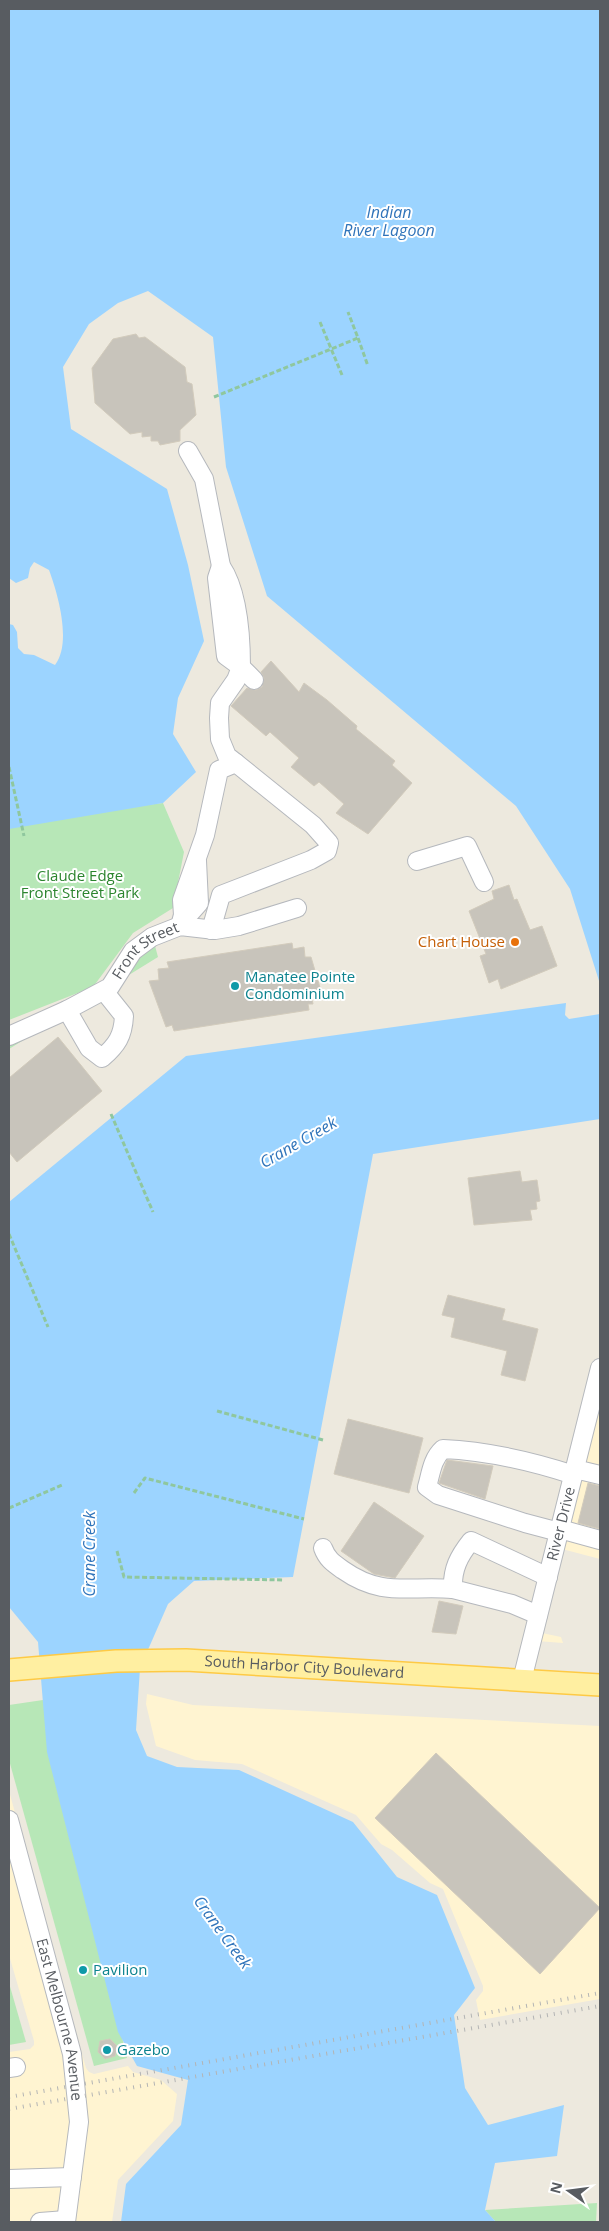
<svg xmlns="http://www.w3.org/2000/svg" width="609" height="2231" font-family="'Open Sans',sans-serif">
<style>
.commercial{fill:#fff4d1}
.green{fill:#b7e7b7}
.water{fill:#9cd4ff}
.building{fill:#c8c4bb;stroke:#d2cbbc}
.lines{fill:none;stroke-linecap:round;stroke-linejoin:round}
.minor-casing{stroke:#b5b8bd;stroke-width:20}
.major-casing{stroke:#feca45;stroke-width:24}
.path{stroke:#8fc79e;stroke-width:3;stroke-dasharray:5 2.5;stroke-linecap:butt}
.minor{stroke:#fff;stroke-width:18}
.major{stroke:#ffefa1;stroke-width:21}
.rail{stroke:#b3b4b4;stroke-width:4;stroke-dasharray:1 6;stroke-linecap:butt}
.food-dot{fill:#e8710a;stroke:#fff;stroke-width:2}
.culture-dot{fill:#0f9aa8;stroke:#fff;stroke-width:2}
.labels{text-anchor:middle;stroke-width:4;stroke-linejoin:round;paint-order:stroke}
.park-label{font-size:15px;fill:#2c852f;stroke:#fff}
.food-label{font-size:15px;fill:#c56008;stroke:#fff;text-anchor:end}
.street-label{font-size:15px;fill:#585c61;stroke:#fff}
.culture-label{font-size:15px;fill:#0d838f;stroke:#fff;text-anchor:start}
.water-label{font-size:16px;font-style:italic;fill:#3074ba;stroke:#fff}
</style>
<rect width="100%" height="100%" fill="#ede9de"/>
<g class="commercial">
<path d="M586,1409L600,1411V1559L562,1549L542,1633L561,1637L563,1643L524,1640Z"/>
<path d="M147,1694L193,1705L600,1726V1999L480,2020L476,2000L483,1991V1986L443,1889L430,1883L392,1850L381,1844L356,1815L242,1764L195,1760L156,1746L146,1704Z"/>
<path d="M9,1791L86,2068L89,2072L94,2074L128,2066L133,2072L161,2080L177,2094L173,2121L118,2180L112,2222H9V2052L30,2049L34,2045V2041L9,1955Z"/>
</g>
<g class="green">
<path d="M163,803L184,852L173,908L133,933L93,987L9,1020V821Z"/>
<path d="M151,931L158,957L9,1049V1028L97,994Z"/>
<path d="M43,1700L127,2058L94,2066L9,1760V1705Z"/>
<path d="M9,1983L26,2042L9,2045Z"/>
<path d="M597,2203L596,2222H496L485,2210Z"/>
</g>
<g class="water">
<path d="M9,9H600V984L570,889L516,806L267,596L226,467L213,337L148,291L118,303L89,324L63,367L71,429L167,489L188,565L204,641L178,698L173,734L196,772L163,803L9,829V624L13,625L17,632L18,648L24,654L34,655L55,665C72,643 58,594 49,570L34,562L30,568L28,578L16,583L9,578Z"/>
<path d="M566,1003L565,1015L569,1019L600,1014V1119L373,1154L293,1577L194,1581L168,1604L140,1668L136,1730L147,1756L177,1767L239,1770L353,1822L397,1877L437,1895L475,1988L454,2015L465,2088L488,2125L564,2105L557,2156L495,2163L485,2210L496,2222H121L126,2184L181,2125L188,2080L137,2066L118,2032L47,1752L38,1642L9,1607V1202L186,1056Z"/>
</g>
<g class="building">
<path d="M136,334L139,338L145,337L185,367L187,382L192,384L196,415L180,430V441L160,445L158,441H151V436L142,437V432L130,434L95,403L92,368L113,339Z"/>
<path d="M271,661L299,692L304,683L327,700L357,726L356,729L395,761L392,765L412,783L368,834L336,813L344,804L319,782L314,786L291,767L299,758L270,732L266,736L231,706L247,688L256,690L262,687L264,678L261,672Z"/>
<path d="M509,885L514,900L517,899L530,930L542,926L557,966L501,989L498,979L489,983L480,956L486,954L469,911L494,899L492,891Z"/>
<path d="M292,943L293,949L304,947L305,957H311L321,991L311,993L313,1004H308L309,1010L174,1031L172,1025L166,1027L149,981L159,980L158,969L169,968L167,962Z"/>
<path d="M58,1037L102,1091L17,1162L9,1152V1078Z"/>
<path d="M520,1171L522,1182L537,1180L540,1201L536,1202L537,1209L530,1210L532,1220L474,1225L468,1178Z"/>
<path d="M448,1295L505,1309L502,1320L538,1329L525,1381L501,1375L507,1351L451,1337L455,1318L442,1315Z"/>
<path d="M348,1419L423,1438L409,1493L334,1474Z"/>
<path d="M447,1460L493,1466L485,1499L439,1483Z"/>
<path d="M588,1483L600,1486V1529L578,1523Z"/>
<path d="M374,1502L424,1536L395,1578L374,1574L341,1551Z"/>
<path d="M439,1601L463,1606L456,1634L432,1632Z"/>
<path d="M436,1753L600,1908L540,1974L375,1818Z"/>
<path d="M110,2039L118,2047L115,2056L105,2059L98,2052L100,2041Z"/>
</g>
<g class="lines">
<defs>
<g id="minor">
<path d="M188,451L204,479L221,566C238,591 241,637 241,667"/>
<path d="M221,566L217,578L226,656L241,667"/>
<path d="M236,763L227,756L220,739L219,718L220,703L236,680L241,667L254,680"/>
<path d="M417,861L467,846L484,882"/>
<path d="M183,915L191,912L199,903L197,861"/>
<path d="M180,926L183,915L182,900L205,835L219,770L236,763L313,825L329,843L327,851L311,860L221,895L211,930"/>
<path d="M67,1010L89,1048L102,1058C117,1045 123,1036 124,1016L104,991"/>
<path id="s1" d="M9,1036L67,1010L110,987L133,951L152,937L180,926L215,930L239,926L297,908"/>
<path d="M575,1469L600,1475"/>
<path d="M560,1529L600,1540"/>
<path d="M559,1532L525,1523L438,1495L427,1487C431,1473 432,1459 443,1449C488,1451 531,1461 574,1475"/>
<path d="M323,1548C327,1559 333,1563 343,1570C383,1598 409,1585 453,1589"/>
<path d="M538,1615L512,1604L453,1589C452,1569 459,1556 471,1541L548,1577"/>
<path id="s2" d="M522,1680L600,1368"/>
<path id="s3" d="M9,1820L72,2054L79,2122L66,2222"/>
<path d="M9,2068L16,2067"/>
<path d="M9,2179L72,2177"/>
<path d="M40,2222L66,2220"/>
</g>
<g id="major">
<path id="s4" d="M9,1670L116,1661L186,1660L600,1685"/>
</g>
</defs>
<use href="#minor" class="minor-casing"/>
<use href="#major" class="major-casing"/>
<g class="path">
<path d="M320,322L342,375"/>
<path d="M358,338L368,366"/>
<path d="M214,397L358,338L348,312"/>
<path d="M9,767L24,836"/>
<path d="M111,1114L153,1212"/>
<path d="M9,1234L48,1327"/>
<path d="M217,1411L323,1440"/>
<path d="M134,1493L145,1478L304,1519"/>
<path d="M9,1508L62,1485"/>
<path d="M117,1551L124,1577L284,1580"/>
</g>
<use href="#minor" class="minor"/>
<use href="#major" class="major"/>
<g class="rail">
<path d="M9,2097L600,1993"/>
<path d="M9,2109L600,2006"/>
</g>
</g>
<circle class="food-dot" cx="515" cy="942" r="5"/>
<g class="culture-dot">
<circle cx="235" cy="986" r="5"/>
<circle cx="83" cy="1970" r="5"/>
<circle cx="107" cy="2050" r="5"/>
</g>
<g class="labels">
<g class="park-label">
<text x="80" y="881">Claude Edge<tspan x="80" dy="17">Front Street Park</tspan></text>
</g>
<g class="food-label">
<text x="505" y="947">Chart House</text>
</g>
<g class="street-label">
<text dy="5" stroke="none"><textPath href="#s1" startOffset="165">Front Street</textPath></text>
<text dy="5" stroke="none"><textPath href="#s2" startOffset="161">River Drive</textPath></text>
<text dy="5" stroke="none"><textPath href="#s4" startOffset="296">South Harbor City Boulevard</textPath></text>
<text dy="5" stroke="none"><textPath href="#s3" startOffset="206">East Melbourne Avenue</textPath></text>
</g>
<g class="culture-label">
<text x="245" y="982">Manatee Pointe<tspan x="245" dy="17">Condominium</tspan></text>
<text x="93" y="1975">Pavilion</text>
<text x="117" y="2055">Gazebo</text>
</g>
<g class="water-label">
<text x="389" y="218">Indian<tspan x="389" dy="18">River Lagoon</tspan></text>
<text transform="translate(298 1142) rotate(-30)" y="6">Crane Creek</text>
<text transform="translate(89 1554) rotate(-90)" y="6">Crane Creek</text>
<text transform="translate(223 1932) rotate(54)" y="6">Crane Creek</text>
</g>
</g>
<rect width="609" height="2231" fill="none" stroke="#585c61" stroke-width="20"/>
<g transform="translate(569 2191) rotate(284)" stroke="#ffffff" stroke-width="4" paint-order="stroke">
<path d="M0-4L9 19L0 12L-9 19Z" fill="#585c61"/>
<text y="-8" font-size="14" font-weight="bold" text-anchor="middle" fill="#585c61">N</text>
</g>
</svg>
